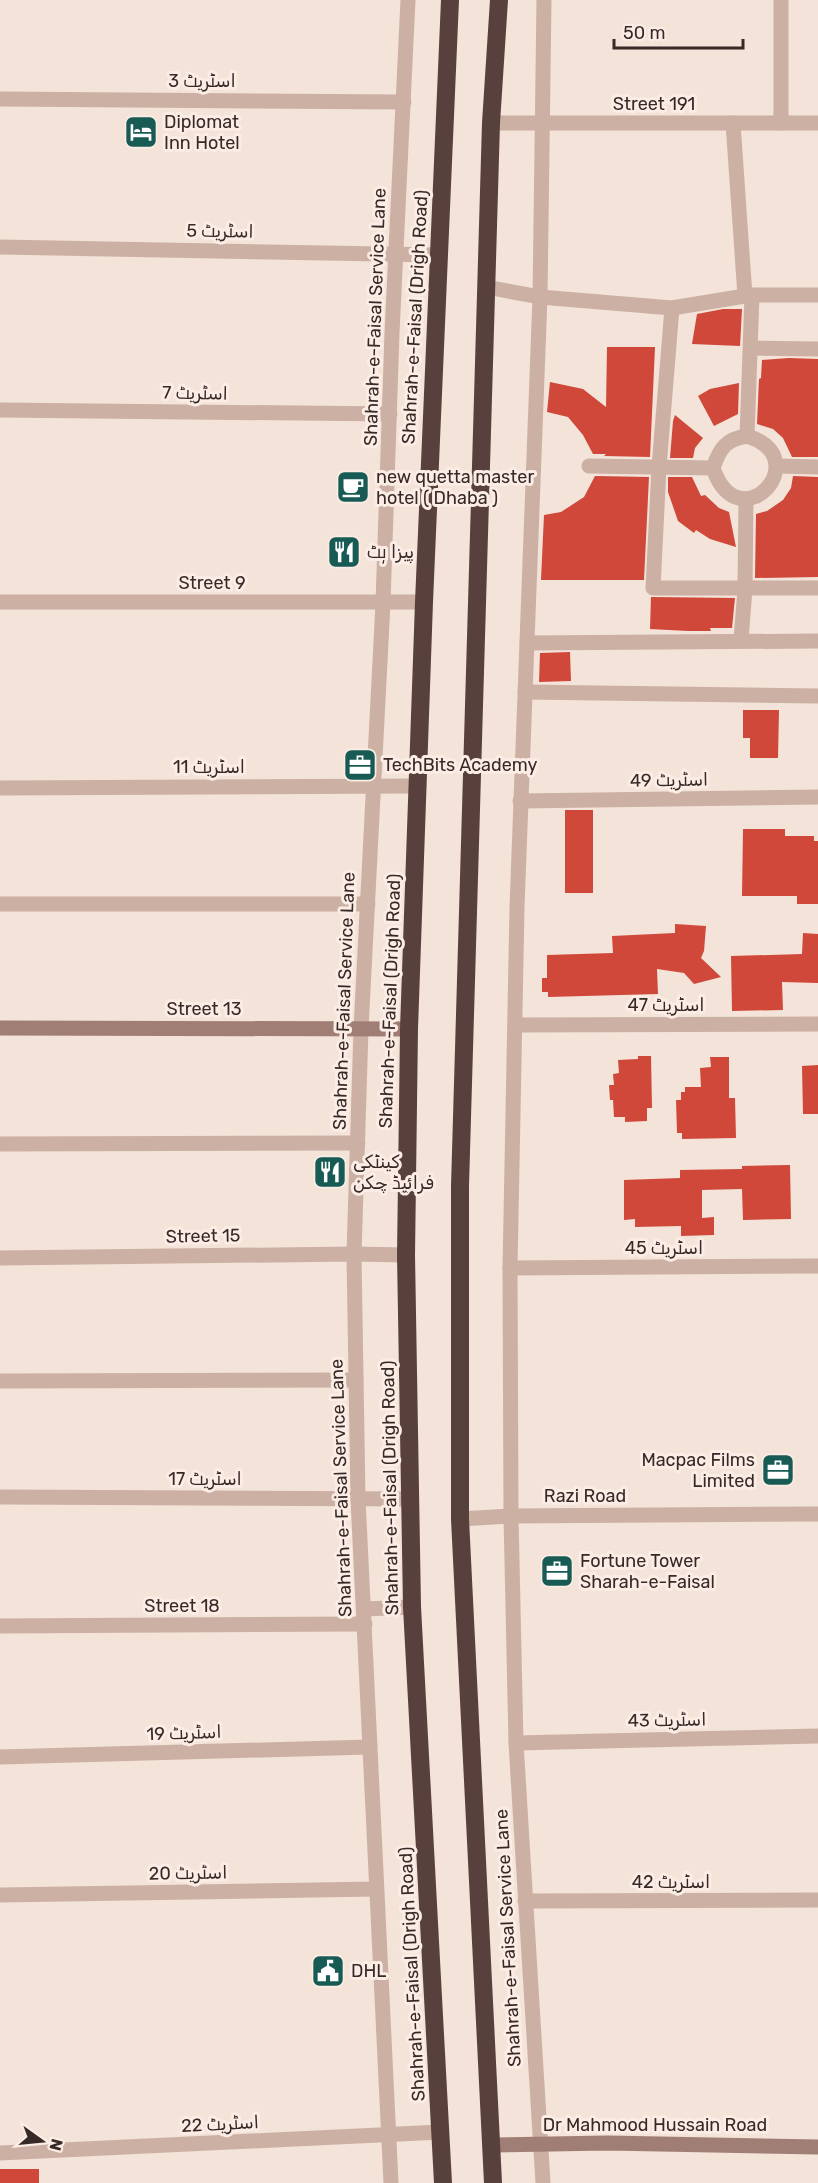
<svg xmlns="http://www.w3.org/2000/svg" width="818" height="2183" font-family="Rubik,Cairo,sans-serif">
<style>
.building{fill:#cf483a}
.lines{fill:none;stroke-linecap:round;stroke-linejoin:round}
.street{stroke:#ccb0a4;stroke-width:15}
.secondary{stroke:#a07e75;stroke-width:15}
.highway{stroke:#58413c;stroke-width:18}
.labels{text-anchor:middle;stroke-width:6;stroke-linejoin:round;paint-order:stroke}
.street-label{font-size:18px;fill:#372926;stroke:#fbede5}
.poi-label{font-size:18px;fill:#372926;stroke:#fbede5;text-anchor:start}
</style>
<rect width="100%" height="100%" fill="#f3e3d8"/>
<g class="building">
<path d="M723,309H742L740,346L692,344L697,314Z"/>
<path d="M607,347H655L650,457L604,456L606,454H593L583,435L568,417L547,412L550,382L583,389L606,407Z"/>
<path d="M789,358L818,359V457H792L783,438L773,429L757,424L759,379L761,378L762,360Z"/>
<path d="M739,383L738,414L714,426L698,396L710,389Z"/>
<path d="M675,415L703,438L695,448L693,458H670L673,421Z"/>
<path d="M595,476L649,477L644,580H541L544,515L561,512L584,497Z"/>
<path d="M793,476L818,477V577L755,578L756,514L767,511L783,500L791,488Z"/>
<path d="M668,477H692L701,496L705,495L719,508L729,512L736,547L710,539L696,530L694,533L678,521L668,492Z"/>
<path d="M651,597L735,598L732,628H710L711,631H688L650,629Z"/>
<path d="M570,652L571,681L539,682L540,653Z"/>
<path d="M743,710H779L778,758H750V738H743Z"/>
<rect x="565" y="810" width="28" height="83"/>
<path d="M743,829H785V836H814V841H818V904H797V896H742Z"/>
<path d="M675,924L706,926L704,951L701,958L721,977L694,984L684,973L657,969L658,994L548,997V992H542V978H547V955L613,953L612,936L675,933Z"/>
<path d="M803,933L818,934V983L782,982L783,1010L732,1011L731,956L802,954Z"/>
<path d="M638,1056H651L652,1108H647V1121L625,1122V1117H614L613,1100H610L609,1085H614L613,1074L619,1073L618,1060L638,1059Z"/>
<path d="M710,1057H729V1098H735L736,1138L682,1139V1133H677L676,1100H681V1092H685V1087H701L700,1068L711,1067Z"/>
<path d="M818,1065V1114H803L802,1066Z"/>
<path d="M790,1165L791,1219L743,1220L742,1189L702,1190V1218L714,1217V1235L681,1236V1226L635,1227V1219L624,1220V1180L680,1178V1170L742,1169V1166Z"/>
<rect x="0" y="2169" width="39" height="14"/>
</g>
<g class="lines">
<g class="street">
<path d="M781,0V123"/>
<path d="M0,99L404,102"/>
<path d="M491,123H818"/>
<path d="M0,247L439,255"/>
<path d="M486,287L540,297L672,308L745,296L733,123"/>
<path d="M745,296L752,295H818"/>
<path d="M672,308L659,467L653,588H818"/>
<path d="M751,348L818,349"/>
<path d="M0,410L390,414"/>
<path d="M747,436C818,458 739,544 713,468C720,448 726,439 747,436Z"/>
<path d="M747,436L752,295"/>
<path d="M589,466L713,468"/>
<path d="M778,466L818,467"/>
<path d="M0,602H424"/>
<path d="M741,640L745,589L746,499"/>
<path d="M527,643L818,641"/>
<path d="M525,692L818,696"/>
<path d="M0,788L419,786"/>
<path d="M520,801L818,797"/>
<path d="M0,904H368"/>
<path d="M515,1025L818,1024"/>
<path d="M0,1144L358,1143"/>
<path d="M0,1258L354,1254L406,1255"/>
<path d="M510,1268L818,1266"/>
<path d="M0,1381L356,1380"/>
<path d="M0,1497L410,1499"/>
<path d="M460,1519L511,1516L818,1514"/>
<path d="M364,1609L412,1607"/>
<path d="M0,1626L365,1624"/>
<path d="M516,1743L818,1736"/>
<path d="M0,1757L370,1747"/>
<path d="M0,1895L376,1889"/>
<path d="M525,1901L818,1900"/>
<path d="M0,2153L441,2132"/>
<path d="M391,2183L358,1499L354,1254L361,1029L383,603L392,333L408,0"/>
<path d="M543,2183L516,1743L511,1516L510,1268L517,907L540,297L544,0"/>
</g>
<g class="secondary">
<path d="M0,1028L409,1029"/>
<path d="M491,2145L608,2143L818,2147"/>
</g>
<g class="highway">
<path d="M443,2183L412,1607L406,1255L409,1029L424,602L450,0"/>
<path d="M493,2183L460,1519V1186L491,123L499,0"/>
</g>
</g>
<defs>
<symbol id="hotel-square" viewBox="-11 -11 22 22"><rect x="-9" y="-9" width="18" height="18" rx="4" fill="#185b55" stroke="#fbede5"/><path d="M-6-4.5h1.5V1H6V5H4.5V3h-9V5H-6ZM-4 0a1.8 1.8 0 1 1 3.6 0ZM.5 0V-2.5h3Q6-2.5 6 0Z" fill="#fff"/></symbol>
<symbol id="cafe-square" viewBox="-11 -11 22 22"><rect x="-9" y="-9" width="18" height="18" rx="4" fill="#185b55" stroke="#fbede5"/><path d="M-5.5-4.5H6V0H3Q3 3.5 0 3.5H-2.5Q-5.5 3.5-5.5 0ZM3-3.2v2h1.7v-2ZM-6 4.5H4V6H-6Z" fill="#fff"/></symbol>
<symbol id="restaurant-square" viewBox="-11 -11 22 22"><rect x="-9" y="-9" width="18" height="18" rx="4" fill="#185b55" stroke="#fbede5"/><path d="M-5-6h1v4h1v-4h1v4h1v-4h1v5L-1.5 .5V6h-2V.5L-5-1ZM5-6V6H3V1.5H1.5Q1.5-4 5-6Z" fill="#fff"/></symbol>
<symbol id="office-square" viewBox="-11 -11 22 22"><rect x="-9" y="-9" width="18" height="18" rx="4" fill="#185b55" stroke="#fbede5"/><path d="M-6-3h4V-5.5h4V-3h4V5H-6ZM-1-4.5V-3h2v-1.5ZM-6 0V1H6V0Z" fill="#fff"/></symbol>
<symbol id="civic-square" viewBox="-11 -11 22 22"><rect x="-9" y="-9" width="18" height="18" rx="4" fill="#185b55" stroke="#fbede5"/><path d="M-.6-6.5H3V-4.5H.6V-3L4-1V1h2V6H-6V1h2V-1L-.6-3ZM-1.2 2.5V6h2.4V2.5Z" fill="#fff"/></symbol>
</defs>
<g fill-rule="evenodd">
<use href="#hotel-square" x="122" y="113" width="38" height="38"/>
<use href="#cafe-square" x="334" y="468" width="38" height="38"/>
<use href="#restaurant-square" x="325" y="533" width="38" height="38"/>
<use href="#office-square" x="341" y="746" width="38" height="38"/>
<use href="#restaurant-square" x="311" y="1153" width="38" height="38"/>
<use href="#office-square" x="759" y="1451" width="38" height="38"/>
<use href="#office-square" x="538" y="1552" width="38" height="38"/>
<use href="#civic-square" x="309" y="1952" width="38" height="38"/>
</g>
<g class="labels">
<g class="street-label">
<text x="202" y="87">اسٹریٹ 3</text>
<text x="654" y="110">Street 191</text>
<text transform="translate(220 231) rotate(1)" y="6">اسٹریٹ 5</text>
<text transform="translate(375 317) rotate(-88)" y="6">Shahrah-e-Faisal Service Lane</text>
<text transform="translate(415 317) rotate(-87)" y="6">Shahrah-e-Faisal (Drigh Road)</text>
<text transform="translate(195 393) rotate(1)" y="6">اسٹریٹ 7</text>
<text x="212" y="589">Street 9</text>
<text x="209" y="773">اسٹریٹ 11</text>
<text transform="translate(669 780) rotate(-1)" y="6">اسٹریٹ 49</text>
<text transform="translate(344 1001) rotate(-88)" y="6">Shahrah-e-Faisal Service Lane</text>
<text transform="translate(390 1001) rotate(-88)" y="6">Shahrah-e-Faisal (Drigh Road)</text>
<text x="666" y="1011">اسٹریٹ 47</text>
<text x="204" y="1015">Street 13</text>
<text transform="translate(203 1236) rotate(-1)" y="6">Street 15</text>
<text x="664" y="1254">اسٹریٹ 45</text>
<text x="205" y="1485">اسٹریٹ 17</text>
<text transform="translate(341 1488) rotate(-92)" y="6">Shahrah-e-Faisal Service Lane</text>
<text transform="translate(390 1488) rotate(-91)" y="6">Shahrah-e-Faisal (Drigh Road)</text>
<text x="585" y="1502">Razi Road</text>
<text x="182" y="1612">Street 18</text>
<text transform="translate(667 1720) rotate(-1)" y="6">اسٹریٹ 43</text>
<text transform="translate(184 1733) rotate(-2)" y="6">اسٹریٹ 19</text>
<text transform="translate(188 1873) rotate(-1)" y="6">اسٹریٹ 20</text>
<text x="671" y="1888">اسٹریٹ 42</text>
<text transform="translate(508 1938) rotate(-93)" y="6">Shahrah-e-Faisal Service Lane</text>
<text transform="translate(412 1974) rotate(-93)" y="6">Shahrah-e-Faisal (Drigh Road)</text>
<text transform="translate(220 2124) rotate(-3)" y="6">اسٹریٹ 22</text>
<text x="655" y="2131">Dr Mahmood Hussain Road</text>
</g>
<g class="poi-label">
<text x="164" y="128">Diplomat<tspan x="164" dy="21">Inn Hotel</tspan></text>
<text x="376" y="483">new quetta master<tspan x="376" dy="21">hotel ( Dhaba )</tspan></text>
<text x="367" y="558">پیزا ہٹ</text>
<text x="383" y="771">TechBits Academy</text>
<text x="353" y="1168">کینٹکی<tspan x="353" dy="21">فرائیڈ چکن</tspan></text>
<text x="755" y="1466" text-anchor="end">Macpac Films<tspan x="755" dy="21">Limited</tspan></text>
<text x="580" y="1567">Fortune Tower<tspan x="580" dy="21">Sharah-e-Faisal</tspan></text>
<text x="351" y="1977">DHL</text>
</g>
</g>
<g transform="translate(42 2141) rotate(105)" stroke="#fbede5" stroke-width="4.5" paint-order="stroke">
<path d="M0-4.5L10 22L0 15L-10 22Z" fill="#372926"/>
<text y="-9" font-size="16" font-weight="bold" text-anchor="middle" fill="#372926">N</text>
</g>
<path d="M614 39v9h129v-9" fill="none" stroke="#372926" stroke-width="3"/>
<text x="623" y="39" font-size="18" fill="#372926" stroke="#fbede5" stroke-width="4.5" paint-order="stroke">50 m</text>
</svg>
